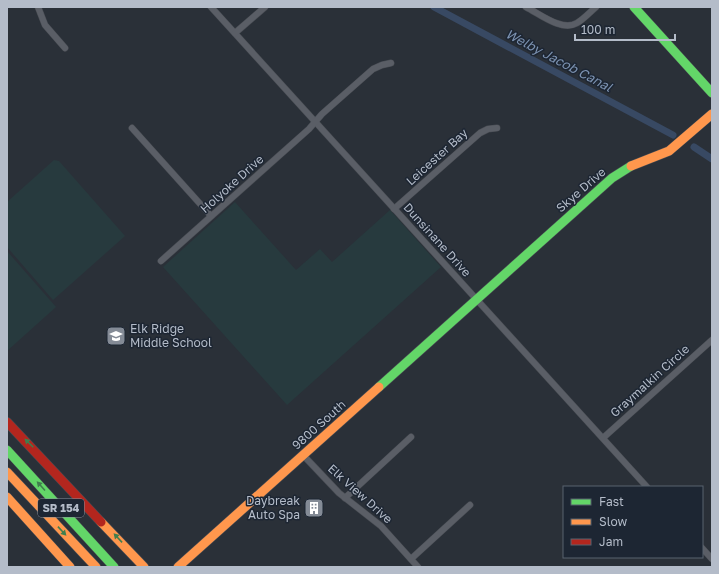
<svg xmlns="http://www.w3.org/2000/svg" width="719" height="574" font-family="'Golos Text',sans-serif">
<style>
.green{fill:#273a3e}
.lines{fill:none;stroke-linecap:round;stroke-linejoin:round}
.canal{stroke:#384963;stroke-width:7}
.street-casing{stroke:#484c53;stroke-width:7}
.fast-casing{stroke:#484c53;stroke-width:10}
.slow-casing{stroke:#484c53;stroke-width:10}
.jam-casing{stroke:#484c53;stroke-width:10}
.street{stroke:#5a5e66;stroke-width:6}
.fast{stroke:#63d668;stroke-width:9}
.slow{stroke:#ff974d;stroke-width:9}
.jam{stroke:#b3261e;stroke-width:9}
.oneway{fill:#407e4e}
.labels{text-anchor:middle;stroke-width:3;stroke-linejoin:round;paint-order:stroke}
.shield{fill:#1d2633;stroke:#878f9c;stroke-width:1}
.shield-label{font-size:11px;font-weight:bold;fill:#b4bcc9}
.street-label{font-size:12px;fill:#b4bcc9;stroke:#1d2633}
.poi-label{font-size:12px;fill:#b4bcc9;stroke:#1d2633;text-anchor:start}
.water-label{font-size:13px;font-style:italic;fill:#7c92b1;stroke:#1d2633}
</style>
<rect width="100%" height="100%" fill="#2a3038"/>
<g class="green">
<path d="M54,160L59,161L125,236L53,300L7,247V202Z"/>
<path d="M235,202L296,270L320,249L332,262L390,210L441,267L287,405L163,267Z"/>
<path d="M7,251L56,307L7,351Z"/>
</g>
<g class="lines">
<g class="canal">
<path d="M434,7L673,135"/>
<path d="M694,147L712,159"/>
</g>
<defs>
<g id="street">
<path d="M38,7L45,25L65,48"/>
<path d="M211,7L647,487"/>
<path d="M526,7C540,14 562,32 577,23C584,19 590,12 596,7"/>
<path d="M235,33L265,7"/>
<path d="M132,128L211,216"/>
<path d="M394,209L480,133L488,129L497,128"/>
<path d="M161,261L309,129L322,114L373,69L382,65L391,63"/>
<path d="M603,438L712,340"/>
<path d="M303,455L339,493L381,526L418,567"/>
<path d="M345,498L411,437"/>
<path d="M702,548L712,559"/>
<path d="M411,559L470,505"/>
</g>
<g id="fast">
<path d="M634,7L712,93"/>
<path d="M379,387L612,178L631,166"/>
<path d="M7,450L114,567"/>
</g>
<g id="slow">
<path d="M631,166L669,151L712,114"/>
<path d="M7,472L96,567"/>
<path d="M7,497L70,567"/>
<path d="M101,522L144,567"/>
<path d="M178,567L379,387"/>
</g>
<path id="jam" d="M7,422L101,522"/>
</defs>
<use href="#street" class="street-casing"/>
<use href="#fast" class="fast-casing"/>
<use href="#slow" class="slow-casing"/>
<use href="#jam" class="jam-casing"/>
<use href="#street" class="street"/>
<use href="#fast" class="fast"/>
<use href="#slow" class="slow"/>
<use href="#jam" class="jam"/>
</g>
<defs><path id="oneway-solid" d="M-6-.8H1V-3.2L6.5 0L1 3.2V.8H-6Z"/></defs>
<g class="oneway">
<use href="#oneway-solid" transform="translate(29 443) rotate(-135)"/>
<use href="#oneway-solid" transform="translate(41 486) rotate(-132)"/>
<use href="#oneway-solid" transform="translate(62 531) rotate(47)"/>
<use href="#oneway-solid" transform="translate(118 538) rotate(-133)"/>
</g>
<defs>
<symbol id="school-square" viewBox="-11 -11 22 22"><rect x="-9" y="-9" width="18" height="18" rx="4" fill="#848b96" stroke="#1d2633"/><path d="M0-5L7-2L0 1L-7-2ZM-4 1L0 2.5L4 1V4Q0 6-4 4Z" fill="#fff"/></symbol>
<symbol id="building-square" viewBox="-11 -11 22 22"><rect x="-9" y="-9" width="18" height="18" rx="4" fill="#848b96" stroke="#1d2633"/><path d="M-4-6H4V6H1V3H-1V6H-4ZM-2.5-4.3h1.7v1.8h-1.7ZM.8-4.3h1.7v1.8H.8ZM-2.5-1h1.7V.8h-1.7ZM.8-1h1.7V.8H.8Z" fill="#fff"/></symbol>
</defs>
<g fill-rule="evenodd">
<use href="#school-square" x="105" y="325" width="22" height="22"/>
<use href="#building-square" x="303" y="497" width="22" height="22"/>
</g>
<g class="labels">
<rect class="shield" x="38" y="499" width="46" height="18" rx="3"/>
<g class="shield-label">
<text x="61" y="512">SR 154</text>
</g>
<g class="street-label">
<text transform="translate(437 157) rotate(-42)" y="4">Leicester Bay</text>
<text transform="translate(232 184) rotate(-42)" y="4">Holyoke Drive</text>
<text transform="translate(581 190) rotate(-41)" y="4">Skye Drive</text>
<text transform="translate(437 240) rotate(48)" y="4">Dunsinane Drive</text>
<text transform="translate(650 381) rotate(-42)" y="4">Graymalkin Circle</text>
<text transform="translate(319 425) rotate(-42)" y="4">9800 South</text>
<text transform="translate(360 494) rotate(42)" y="4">Elk View Drive</text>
</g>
<g class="poi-label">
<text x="130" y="333">Elk Ridge<tspan x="130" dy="14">Middle School</tspan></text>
<text x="300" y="505" text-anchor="end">Daybreak<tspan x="300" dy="14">Auto Spa</tspan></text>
</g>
<g class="water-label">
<text transform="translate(559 60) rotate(28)" y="5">Welby Jacob Canal</text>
</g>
</g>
<rect width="719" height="574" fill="none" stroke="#b4bcc9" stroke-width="16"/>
<rect x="563" y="486" width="140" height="72" fill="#1d2633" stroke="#59626f"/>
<rect x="571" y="499" width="20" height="6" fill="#63d668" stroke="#59626f"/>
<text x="599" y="506" font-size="12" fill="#b4bcc9">Fast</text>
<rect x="571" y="519" width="20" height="6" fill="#ff974d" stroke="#59626f"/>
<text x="599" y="526" font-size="12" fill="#b4bcc9">Slow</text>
<rect x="571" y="539" width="20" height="6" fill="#b3261e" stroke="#59626f"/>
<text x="599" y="546" font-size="12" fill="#b4bcc9">Jam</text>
<path d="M575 34v6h100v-6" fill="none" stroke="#b4bcc9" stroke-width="2"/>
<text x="581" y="34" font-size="12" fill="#b4bcc9" stroke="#1d2633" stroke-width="3" paint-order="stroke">100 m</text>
</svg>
